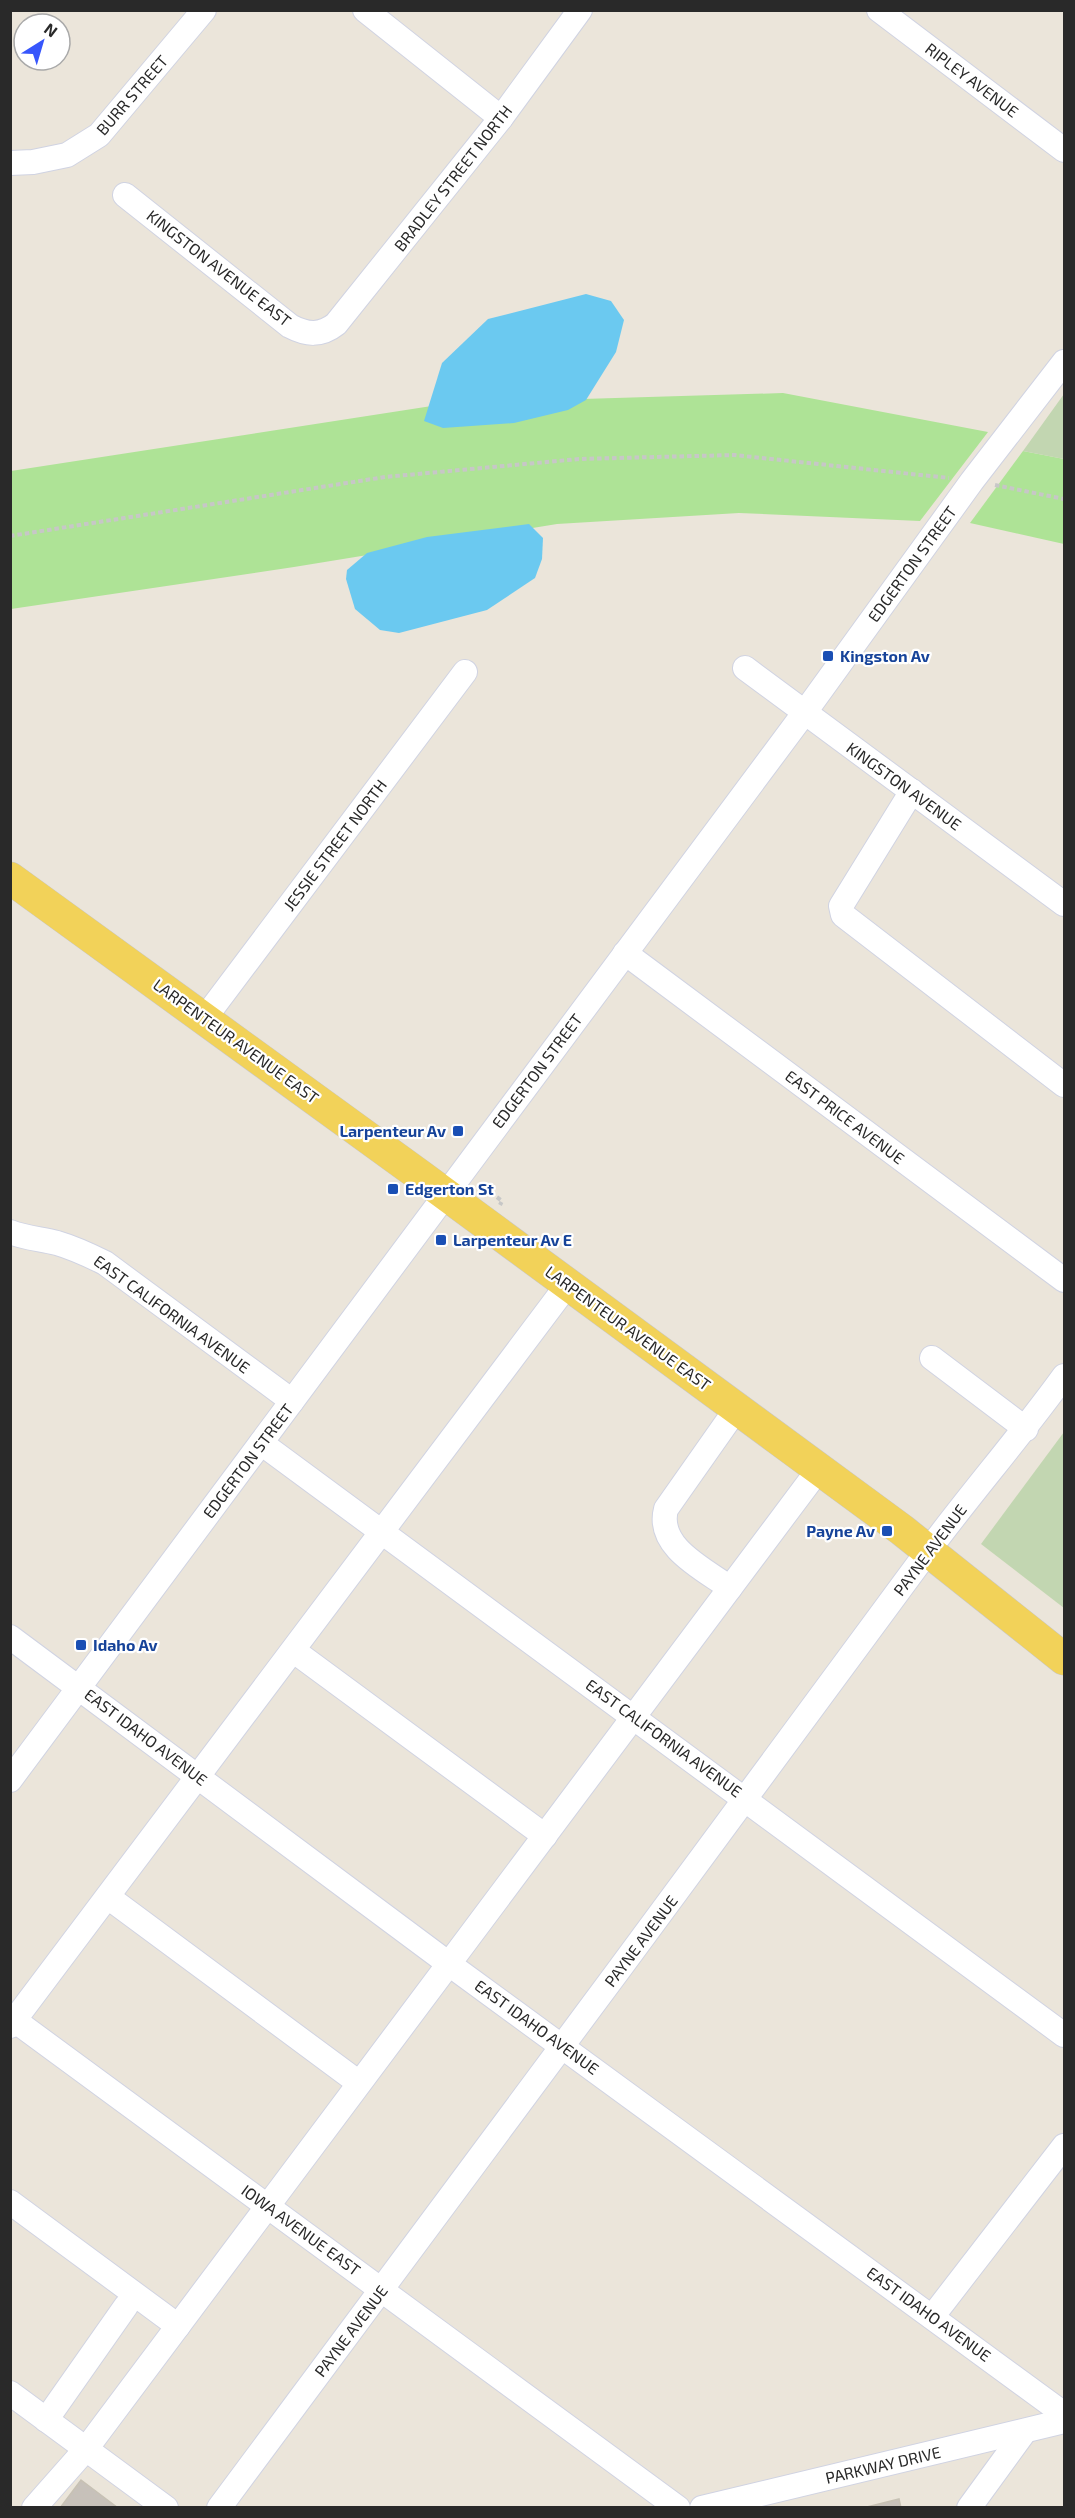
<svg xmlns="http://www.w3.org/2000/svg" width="1075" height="2518" font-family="'Exo 2',sans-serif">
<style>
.green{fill:#aee396}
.cemetery{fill:#c2d6b1}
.water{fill:#6bc9f0}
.building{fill:#c7c1ba;stroke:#c7c1b4;stroke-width:1.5}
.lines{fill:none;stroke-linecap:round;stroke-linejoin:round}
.minor-casing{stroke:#d0d3e2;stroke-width:26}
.major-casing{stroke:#c7c7c7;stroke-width:33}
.path{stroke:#c7c7c7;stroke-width:4;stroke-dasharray:4.5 3;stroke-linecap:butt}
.minor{stroke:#fff;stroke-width:24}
.major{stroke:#f2d259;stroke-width:32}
.transit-dot{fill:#1a4fb4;stroke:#fff;stroke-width:2}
.labels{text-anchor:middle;stroke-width:4.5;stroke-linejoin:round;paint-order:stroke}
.street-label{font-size:16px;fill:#292929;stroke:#fff}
.transit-label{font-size:16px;font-weight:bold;fill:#164399;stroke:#fff;text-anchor:start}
</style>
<rect width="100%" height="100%" fill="#ebe5da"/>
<g class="green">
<path d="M783,393L988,432L920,521L739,513L557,524L294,567L11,609V471L451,403Z"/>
<path d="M1023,451L1064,459V544L970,523Z"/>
</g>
<g class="cemetery">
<path d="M1064,394V459L1023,451Z"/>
<path d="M1064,1432V1608L981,1544Z"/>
</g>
<g class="water">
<path d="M586,294L611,301L624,320L616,352L586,400L568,410L514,423L443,428L424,421L442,363L488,319Z"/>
<path d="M529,524L543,538L542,559L535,578L487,610L399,633L380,630L355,609L346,579L347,570L367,553L427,537Z"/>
</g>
<g class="building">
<path d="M81,2480L118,2508H60Z"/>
<path d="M899,2499L901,2508H863Z"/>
</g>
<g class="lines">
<defs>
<g id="minor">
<path d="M365,10L501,118"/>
<path d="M879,10L1064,150"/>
<path d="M10,163L33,162L67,155L99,135L204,10"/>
<path d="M125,195L290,326C307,335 321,336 336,324L501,118L580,10"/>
<path d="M745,668L1064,904"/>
<path d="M912,791L841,906L843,915L1064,1085"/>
<path d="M625,953L1064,1280"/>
<path d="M204,1019L465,672"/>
<path d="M10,1232C25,1238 41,1239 57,1243C74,1248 89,1255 105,1263L292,1401"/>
<path d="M932,1358L1026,1429"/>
<path d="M261,1443L1064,2035"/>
<path d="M730,1588C704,1569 656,1547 666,1509L737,1408"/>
<path d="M10,1637L449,1964L1064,2414"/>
<path d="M294,1651L545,1836"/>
<path d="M10,1780L805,712L972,481L1064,362"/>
<path d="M108,1897L359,2083"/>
<path d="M10,2017L678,2508"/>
<path d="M10,2026L568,1284"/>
<path d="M10,2202L178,2326"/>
<path d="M932,2317L1064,2146"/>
<path d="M10,2393L166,2508"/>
<path d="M46,2420L126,2306"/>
<path d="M34,2508L86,2449L819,1469"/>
<path d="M219,2508C455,2190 691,1874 925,1555C970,1494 1020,1437 1064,1376"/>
<path d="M702,2508L1064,2421"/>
<path d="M969,2508L1025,2431"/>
</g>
<path id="major" d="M10,878L422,1177L902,1530L1064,1659"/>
</defs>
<use href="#minor" class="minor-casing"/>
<use href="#major" class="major-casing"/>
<g class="path">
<path d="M995,485L1064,499"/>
<path d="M10,536L385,477L579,459L734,455L949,478"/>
<path d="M485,1188L502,1201L500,1205"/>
</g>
<use href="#minor" class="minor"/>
<use href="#major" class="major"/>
</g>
<g class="transit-dot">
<rect x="822" y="650" width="12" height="12" rx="3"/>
<rect x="452" y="1125" width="12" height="12" rx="3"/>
<rect x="387" y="1183" width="12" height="12" rx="3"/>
<rect x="435" y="1234" width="12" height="12" rx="3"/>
<rect x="881" y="1525" width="12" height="12" rx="3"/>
<rect x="75" y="1639" width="12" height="12" rx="3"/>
</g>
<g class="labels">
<g class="street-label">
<text transform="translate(972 80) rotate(37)" y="6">RIPLEY AVENUE</text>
<text transform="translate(132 95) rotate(-49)" y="6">BURR STREET</text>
<text transform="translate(453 178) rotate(-52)" y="6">BRADLEY STREET NORTH</text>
<text transform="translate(219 268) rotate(38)" y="6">KINGSTON AVENUE EAST</text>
<text transform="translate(912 564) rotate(-54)" y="6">EDGERTON STREET</text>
<text transform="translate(904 786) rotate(36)" y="6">KINGSTON AVENUE</text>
<text transform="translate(335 845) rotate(-53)" y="6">JESSIE STREET NORTH</text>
<text transform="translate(236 1041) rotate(36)" y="6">LARPENTEUR AVENUE EAST</text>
<text transform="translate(537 1071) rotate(-53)" y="6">EDGERTON STREET</text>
<text transform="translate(845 1117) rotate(37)" y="6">EAST PRICE AVENUE</text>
<text transform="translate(172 1314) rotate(36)" y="6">EAST CALIFORNIA AVENUE</text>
<text transform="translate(628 1328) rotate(36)" y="6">LARPENTEUR AVENUE EAST</text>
<text transform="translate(248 1461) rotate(-53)" y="6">EDGERTON STREET</text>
<text transform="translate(930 1550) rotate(-53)" y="6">PAYNE AVENUE</text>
<text transform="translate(146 1737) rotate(37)" y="6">EAST IDAHO AVENUE</text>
<text transform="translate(664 1738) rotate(36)" y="6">EAST CALIFORNIA AVENUE</text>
<text transform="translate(641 1941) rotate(-53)" y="6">PAYNE AVENUE</text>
<text transform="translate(537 2027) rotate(36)" y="6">EAST IDAHO AVENUE</text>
<text transform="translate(301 2230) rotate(36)" y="6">IOWA AVENUE EAST</text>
<text transform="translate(929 2314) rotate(36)" y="6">EAST IDAHO AVENUE</text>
<text transform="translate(351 2331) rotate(-53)" y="6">PAYNE AVENUE</text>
<text transform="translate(883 2465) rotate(-13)" y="6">PARKWAY DRIVE</text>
</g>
<g class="transit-label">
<text x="840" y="662">Kingston Av</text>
<text x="446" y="1137" text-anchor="end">Larpenteur Av</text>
<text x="405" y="1195">Edgerton St</text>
<text x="453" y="1246">Larpenteur Av E</text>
<text x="875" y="1537" text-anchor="end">Payne Av</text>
<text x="93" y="1651">Idaho Av</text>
</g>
</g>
<rect width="1075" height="2518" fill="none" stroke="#292929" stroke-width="24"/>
<g transform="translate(42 42) rotate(37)"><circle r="28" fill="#ffffff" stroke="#a9a9a9" stroke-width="1.5"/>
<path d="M0-4.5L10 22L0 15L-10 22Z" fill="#3756fc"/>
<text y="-9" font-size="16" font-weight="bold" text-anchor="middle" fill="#292929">N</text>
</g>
</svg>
